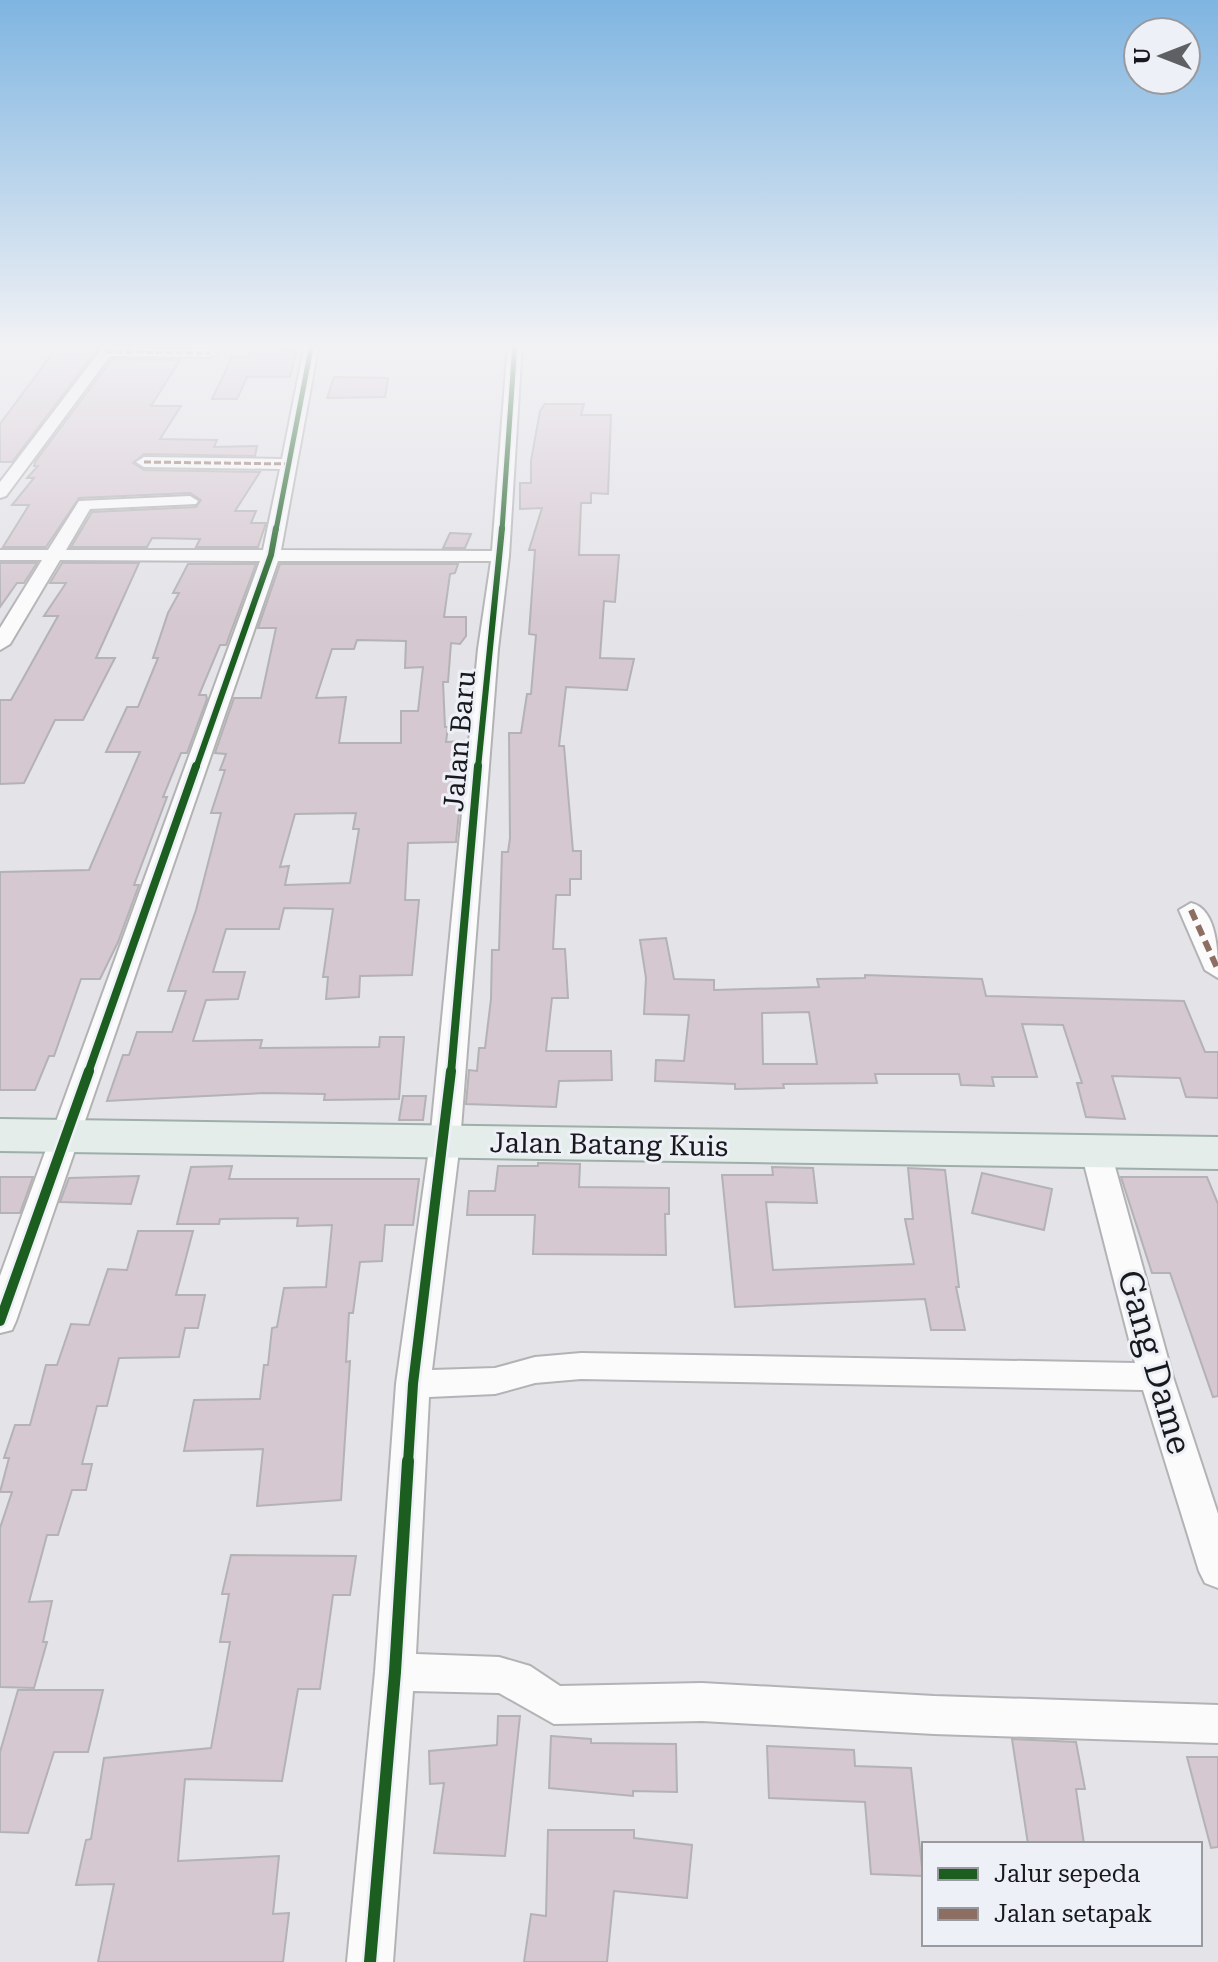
<svg xmlns="http://www.w3.org/2000/svg" width="1218" height="1962" font-family="'Roboto Serif',serif">
<style>
.building{fill:#d6c8d0;stroke:#b3b2b4;stroke-width:2;fill-rule:evenodd}
.lines{fill:none;stroke-linecap:round;stroke-linejoin:round}
.street-casing{stroke:#b3b3b6;stroke-width:4}
.primary-casing{stroke:#9eaea9;stroke-width:4}
.street{fill:#fbfbfc;fill-rule:evenodd}
.primary{fill:#e4edea;fill-rule:evenodd}
.quiet-far1{stroke:#8d6e63;stroke-width:3;stroke-dasharray:7 3;stroke-linecap:butt}
.quiet{stroke:#8d6e63;stroke-width:6;stroke-dasharray:11 6;stroke-linecap:butt}
.cycleway-far4-casing{stroke:#eef0f8;stroke-width:8}
.cycleway-far3-casing{stroke:#eef0f8;stroke-width:10}
.cycleway-far2-casing{stroke:#eef0f8;stroke-width:13}
.cycleway-far1-casing{stroke:#eef0f8;stroke-width:15}
.cycleway-casing{stroke:#eef0f8;stroke-width:17}
.cycleway-far4{stroke:#1b5e20;stroke-width:5}
.cycleway-far3{stroke:#1b5e20;stroke-width:6}
.cycleway-far2{stroke:#1b5e20;stroke-width:8}
.cycleway-far1{stroke:#1b5e20;stroke-width:10}
.cycleway{stroke:#1b5e20;stroke-width:12}
.labels{text-anchor:middle;stroke-width:6;stroke-linejoin:round;paint-order:stroke}
.street-label{font-size:28px;fill:#18191c;stroke:#eef0f8}
.near-street-label{font-size:34px;fill:#18191c;stroke:#eef0f8}
</style>
<rect width="100%" height="100%" fill="#e3e3e8"/>
<g class="building">
<path d="M58,346L99,347L12,462H0V424Z"/>
<path d="M287,346L286,351H296L290,377H247L237,399H212L232,357H248L252,347Z"/>
<path d="M112,359L180,360L151,406H181L160,439L217,440L214,447L257,446L255,456L144,454L133,463L144,470L260,472L235,511H256L251,523H266L258,547H196L200,539L152,538L147,547H71L92,512L196,507L201,500L190,493L79,498L46,547H3L29,505H12L34,478H27L38,466H34L35,462Z"/>
<path d="M334,377L388,378L385,397L327,398Z"/>
<path d="M545,404H584L581,415H611L608,494L591,493V503H581L579,555H619L615,602L604,601L600,658L634,659L627,690L566,687L559,746H564L573,851H581V879H570V895H556L553,949H565L568,998H552L546,1051H611L612,1080L559,1081L556,1107L466,1104L469,1070L477,1071L479,1048H485L491,999L492,950H499L502,852H508L510,838L509,733H521L527,694H531L536,635L529,634L535,550H529L542,508L520,509V483H531V461L540,411Z"/>
<path d="M450,533L471,534L465,548H443Z"/>
<path d="M0,563H37L24,583H17L0,607Z"/>
<path d="M62,563H139L96,658H115L83,720H55L24,783L0,784V700H11L58,616H44L66,583H50Z"/>
<path d="M188,564H256L226,645H220L199,695H206L207,699L187,753H181L163,797H167L134,885H139L118,942L100,979H81L54,1056H49L35,1090H0V872L89,870L140,752H106L127,707H138L158,658H153L168,613L179,593H173Z"/>
<path d="M280,564H458L455,573L450,574L444,617H466V636L460,644L451,643L448,682H443L445,727H448L446,742L466,741L456,842L408,843L405,900H419L412,975L360,976L359,997L326,999L328,977H323L333,909L284,908L279,929H226L213,972H245L238,999L206,1000L193,1041L262,1040L260,1048L379,1047L380,1037H404L399,1099L324,1100L325,1094L264,1093L107,1101L123,1055H129L137,1032H172L186,991H168L196,910L221,813H211L225,770H220L226,754L215,753L234,698H261L276,628H258ZM357,640L406,641L405,668L423,667L418,711H401V743H339L346,697L316,698L332,649H354ZM356,813L353,829H359L350,883L285,885L289,866L280,867L295,814Z"/>
<path d="M666,938L674,979L714,980V990L819,987L817,979L865,978V975L982,979L986,996L1184,1001L1205,1052H1218V1098L1186,1097L1180,1078L1112,1076L1125,1119L1086,1117L1077,1083H1082L1063,1025L1022,1024L1037,1077H992L994,1086L961,1085L959,1074H875L877,1083L783,1084L784,1088L735,1089V1084L655,1081L656,1060L684,1061L689,1015L644,1014L646,978L640,940ZM809,1012L817,1064H763L762,1013Z"/>
<path d="M403,1096H426L423,1120H399Z"/>
<path d="M538,1163L580,1164L579,1187L669,1188V1214H665L666,1255L533,1254L535,1215H467L469,1191H495L498,1166H538Z"/>
<path d="M232,1166L229,1179H419L413,1225H385L382,1261L360,1262L353,1313H349L346,1362L350,1361L341,1500L257,1506L263,1449L184,1451L194,1400L260,1399L264,1365H268L272,1328L277,1327L284,1288L326,1287L332,1225L297,1226L298,1218L220,1219L219,1224H177L191,1167Z"/>
<path d="M772,1167L813,1168L817,1203L766,1202L773,1270L914,1264L905,1219H913L908,1168L945,1170L959,1287H956L965,1330H931L925,1299L735,1307L722,1175H773Z"/>
<path d="M982,1173L1052,1189L1044,1230L972,1213Z"/>
<path d="M139,1176L131,1204L60,1202L69,1178Z"/>
<path d="M0,1177H33L20,1213H0Z"/>
<path d="M1121,1177H1207L1218,1204V1396L1213,1397L1170,1273H1152Z"/>
<path d="M138,1231H193L176,1295H205L198,1328H185L179,1357L119,1358L107,1406H97L82,1464H92L86,1490H72L58,1535H47L29,1602L52,1601L43,1642H47L34,1688L0,1687V1528L12,1492H0L9,1458H4L15,1425H30L46,1365H57L71,1324L89,1325L108,1269L127,1270Z"/>
<path d="M231,1555L356,1556L350,1595H333L320,1689H298L282,1781L185,1779L178,1861L279,1856L273,1914L289,1913L283,1962H98L114,1884L76,1885L86,1840L91,1839L104,1758L211,1748L230,1642H220L229,1594H222Z"/>
<path d="M18,1690H103L88,1752H54L28,1833L0,1832V1752Z"/>
<path d="M498,1716H520L505,1856L434,1853L444,1783L430,1784L429,1751L497,1745Z"/>
<path d="M551,1736L591,1739V1743L676,1744L677,1792L633,1791V1796L549,1788Z"/>
<path d="M1012,1739L1076,1742L1085,1789H1076L1084,1844H1028Z"/>
<path d="M767,1746L854,1750L855,1766L911,1768L923,1876L871,1874L865,1802L769,1798Z"/>
<path d="M1187,1757H1218V1847L1211,1848Z"/>
<path d="M548,1830H634V1838L692,1845L687,1898L614,1891L607,1962H524L531,1914L546,1916Z"/>
</g>
<g class="lines">
<defs>
<g id="street">
<path d="M106,343H119L116,348L210,349L217,353L210,357L110,356L6,496L0,498V482Z"/>
<path d="M305,343H319L281,550L492,551L508,343H522L509,556L498,649L460,1142L432,1370L495,1368L535,1357L581,1353L1135,1363L1081,1152L1086,1145L1096,1142L1106,1145L1111,1152L1173,1377L1218,1514V1588L1205,1583L1199,1571L1143,1390L581,1379L535,1383L495,1394L429,1397L416,1654L499,1657L530,1666L560,1686L702,1683L934,1696L1218,1705V1743L934,1734L702,1721L554,1724L499,1693L413,1691L393,1962H347L375,1672L396,1384L430,1142L478,649L491,561H278L16,1321L12,1330L0,1333V1276L260,561L60,560L10,644L0,650V628L42,560H0V550H48L79,501L190,496L198,501L196,504L90,509L66,550H263L280,469L144,467L136,462L144,457L282,459Z"/>
<path d="M1191,903C1218,909 1218,955 1218,978L1205,970L1179,910Z"/>
</g>
<path id="primary" d="M0,1119L1218,1137V1169L0,1151Z"/>
</defs>
<use href="#street" class="street-casing"/>
<use href="#primary" class="primary-casing"/>
<use href="#street" class="street"/>
<use href="#primary" class="primary"/>
<g class="quiet-far1">
<path d="M106,352L210,353"/>
<path d="M144,462L291,464"/>
</g>
<path class="quiet" d="M1191,910L1218,970"/>
<defs>
<g id="cycleway-far4">
<path d="M276,530L312,343"/>
<path d="M502,530L515,343"/>
</g>
<g id="cycleway-far3">
<path d="M196,768L271,555L276,528"/>
<path d="M478,768L502,528"/>
</g>
<g id="cycleway-far2">
<path d="M88,1073L196,766"/>
<path d="M451,1073L478,766"/>
</g>
<g id="cycleway-far1">
<path d="M0,1321L89,1071"/>
<path d="M408,1463L413,1384L451,1071"/>
</g>
<path id="cycleway" d="M370,1962L395,1672L408,1461"/>
</defs>
<use href="#cycleway-far4" class="cycleway-far4-casing"/>
<use href="#cycleway-far3" class="cycleway-far3-casing"/>
<use href="#cycleway-far2" class="cycleway-far2-casing"/>
<use href="#cycleway-far1" class="cycleway-far1-casing"/>
<use href="#cycleway" class="cycleway-casing"/>
<use href="#cycleway-far4" class="cycleway-far4"/>
<use href="#cycleway-far3" class="cycleway-far3"/>
<use href="#cycleway-far2" class="cycleway-far2"/>
<use href="#cycleway-far1" class="cycleway-far1"/>
<use href="#cycleway" class="cycleway"/>
</g>
<linearGradient id="sky" x2="0" y2="1"><stop stop-color="#7fb5e1"/><stop offset="0.56" stop-color="#f2f2f5"/><stop offset="1" stop-color="#f2f2f5" stop-opacity="0"/></linearGradient>
<rect width="1218" height="618" fill="url(#sky)"/>
<g class="labels">
<g class="street-label">
<text transform="translate(459 741) rotate(-85)" y="10">Jalan Baru</text>
<text transform="translate(609 1144) rotate(1)" y="10">Jalan Batang Kuis</text>
</g>
<g class="near-street-label">
<text transform="translate(1155 1362) rotate(74)" y="12">Gang Dame</text>
</g>
</g>
<rect x="922" y="1842" width="280" height="104" fill="#eef0f8" stroke="#989aa0" stroke-width="2"/>
<rect x="938" y="1868" width="40" height="12" fill="#1b5e20" stroke="#989aa0" stroke-width="2"/>
<text x="994" y="1882" font-size="24" fill="#18191c">Jalur sepeda</text>
<rect x="938" y="1908" width="40" height="12" fill="#8d6e63" stroke="#989aa0" stroke-width="2"/>
<text x="994" y="1922" font-size="24" fill="#18191c">Jalan setapak</text>
<g transform="translate(1162 56) rotate(270)"><circle r="38" fill="#eef0f8" stroke="#989aa0" stroke-width="2"/>
<path d="M0-6L14 30L0 20L-14 30Z" fill="#5f6063"/>
<text y="-12" font-size="22" font-weight="bold" text-anchor="middle" fill="#18191c">U</text>
</g>
</svg>
